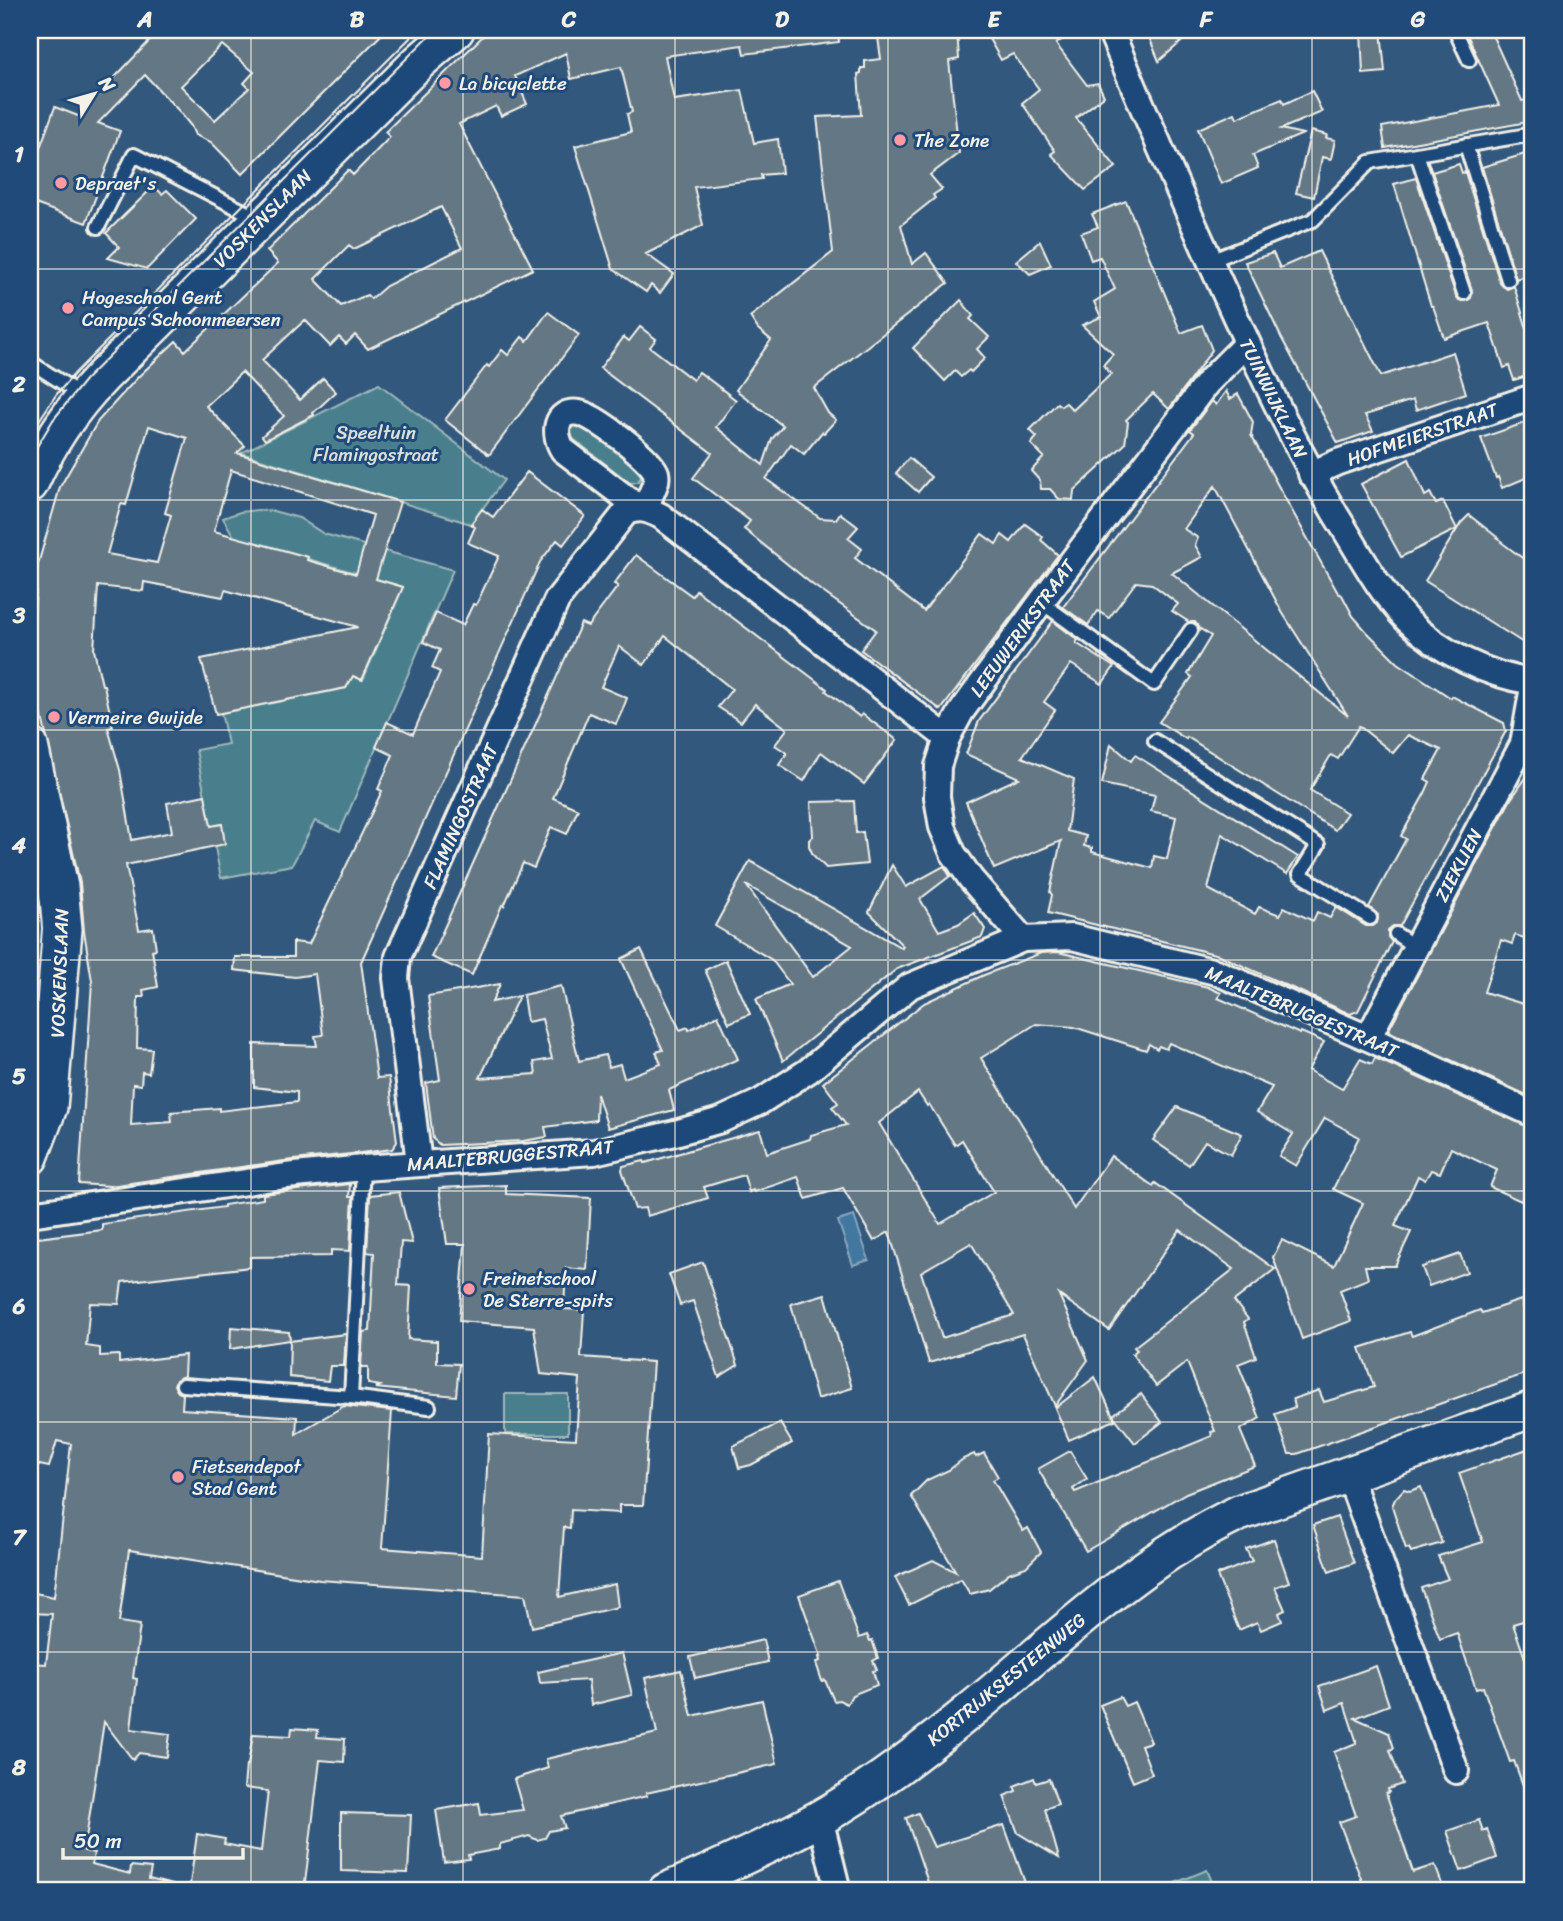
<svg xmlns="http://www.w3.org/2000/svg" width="1563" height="1921" font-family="Sriracha,sans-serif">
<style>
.green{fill:#497f8d;stroke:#9eb8ba;stroke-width:2}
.water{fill:#4377a0;stroke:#8aa8bd;stroke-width:2}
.building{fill:#637784;stroke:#f4f1e8;stroke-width:2;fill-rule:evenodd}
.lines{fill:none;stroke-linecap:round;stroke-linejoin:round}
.lane-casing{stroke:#f4f1e8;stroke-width:18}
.street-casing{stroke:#f4f1e8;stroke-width:30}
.secondary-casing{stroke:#f4f1e8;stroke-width:40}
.lane{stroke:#1f4a7a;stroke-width:12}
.street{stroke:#1f4a7a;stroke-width:24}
.secondary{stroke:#1f4a7a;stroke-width:35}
.tram{stroke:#f4f1e8;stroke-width:2}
.grid{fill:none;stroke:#f4f1e8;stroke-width:2;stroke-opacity:0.55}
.poi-dot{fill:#ff9aa2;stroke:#1f4a7a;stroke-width:2.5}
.labels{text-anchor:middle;stroke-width:6;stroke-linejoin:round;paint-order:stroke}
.poi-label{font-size:19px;fill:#f4f1e8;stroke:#1f4a7a;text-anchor:start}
.street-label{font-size:19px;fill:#f4f1e8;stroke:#1f4a7a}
.park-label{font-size:19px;fill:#dae0da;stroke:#1f4a7a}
.neatline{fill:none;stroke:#f4f1e8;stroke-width:2.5}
.grid-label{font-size:23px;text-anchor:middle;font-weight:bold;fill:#f4f1e8}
</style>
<rect width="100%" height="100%" fill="#33587d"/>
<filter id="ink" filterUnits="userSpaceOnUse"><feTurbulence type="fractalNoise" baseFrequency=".0143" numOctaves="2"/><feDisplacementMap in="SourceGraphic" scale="14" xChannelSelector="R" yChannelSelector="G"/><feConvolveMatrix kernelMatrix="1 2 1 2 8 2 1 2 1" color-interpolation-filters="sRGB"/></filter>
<g filter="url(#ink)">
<g class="green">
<path d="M379,384L504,480L471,524L241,453Z"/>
<path d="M575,424H583L640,467L642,475L638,482L630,483L571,437L570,430Z"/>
<path d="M258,510L273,511L299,518L324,534L453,570L340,832L315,821L292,865L221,878L196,750L228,744L221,713L346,688L353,676L363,680L403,587L234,537L223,518L240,512Z"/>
<rect x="505" y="1394" width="63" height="40"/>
<path d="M1207,1870L1216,1891H1155Z"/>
</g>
<path class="water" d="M854,1216L869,1260L853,1265L838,1221Z"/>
<g class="building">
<path d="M160,30H386L242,174L211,142L195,135L191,126L178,110L145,75L98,123L120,131L86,223L30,202V175L55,107L78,116ZM222,45L254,72L244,83L249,88L215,120L181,86Z"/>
<path d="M489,30H838L839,42L744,54L742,45L665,56L674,100L742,90L754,143L778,139L782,173L761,175L762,179L694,187L703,225L646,254L674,274L660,293L651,285L646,292L613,269L575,146L631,132L627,114L632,112L621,67L571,79L566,53L515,76L527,104L501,116L496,106L459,124L533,269L368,349L355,335L346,344L339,337L330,346L305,320L262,360L300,400L323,378L336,392L313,413L314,415L265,440L262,436L284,416L242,372L206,406L245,446L237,453L400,502L376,579L403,587L362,680L353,676L346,688L216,714L201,659L358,627L225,590L223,597L144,582L143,591L98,586L94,650L102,685H104L113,727L108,728L120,770L132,840L172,832L167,803L205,795L211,826L222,824L225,844L126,865L139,930L153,928L156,949L152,950L158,987L143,990L144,997H138L137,1048L152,1049L149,1073L142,1072L141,1085L133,1084L131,1125L172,1122L171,1112L219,1108V1111L297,1102V1092L254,1087V1044L317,1046L315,1036L323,1035L315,974L295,977L234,970L235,957H293V942L309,944L382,791L378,789L393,755L376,747L387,722L413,734L440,672L432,668L440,650L423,642L436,613L463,625L473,604L476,605L499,556L468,543L475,527L471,524L482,509L493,517L527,472L585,516L563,545L557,540L540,562L361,962L377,1078L389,1077L397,1142L392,1149L360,1153L284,1161L110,1186L79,1184L92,981L84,931L80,883L31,669L37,568L60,487L98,421L138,377L176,341L185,351L278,263L267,251L348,170L353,175L390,137L385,132ZM441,207L462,248L386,286L371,299L367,295L341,306L315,279L349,245L354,249ZM149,426L187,438L165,513L171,515L157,563L107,554L121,504L126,505ZM231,470L373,515L356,574L307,560L308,557L214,531Z"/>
<path d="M877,30H957L959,59L949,61L959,153L930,175L942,189L933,195L935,198L901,225L912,264L926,253L948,283L814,388L828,413L836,420L824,433L822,432L804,454L791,444L766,479L820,518L836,519L840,513L858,527L848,538L862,549L855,558L924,611L982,534L996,544L1002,535L1011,542L1025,524L1043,537L1041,540L1058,555L941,710L861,650L876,630L813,585L744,529L750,521L693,478L712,453L600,368L624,337L629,341L640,327L656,339L650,347L693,380L699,372L736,400L716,427L763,465L772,439L783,426L736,390L771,340L758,329L750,317L833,252L817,117L861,115L858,74L861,73V68H865V61L881,59Z"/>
<path d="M984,30H1076L1056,44L1087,85L1098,83L1104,96L1076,118L1116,167L1085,190L1051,154L1055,151L1022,103L1039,89L1013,54L1001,60Z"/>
<path d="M1146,30H1195L1159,61Z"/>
<path d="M1361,30H1381L1385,72L1363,74Z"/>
<path d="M1465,30H1490L1522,101L1533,99V121L1385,148L1382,127L1499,105Z"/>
<path d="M1312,91L1322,112L1281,129L1303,134L1253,155L1258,168L1221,184L1198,129L1235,113L1237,118L1282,99L1284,104Z"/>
<path d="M1311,131L1327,135L1326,138L1335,140L1331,159L1322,157L1314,197L1296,193Z"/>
<path d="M1525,154L1533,182V273L1516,279L1482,167Z"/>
<path d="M1459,164L1462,173L1465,172L1500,283L1507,289L1514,286L1527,329L1533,327V374L1514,380L1509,366L1504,368L1489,323L1444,338L1433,306H1431L1394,184L1416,178L1456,296L1459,300L1466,301L1471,298L1472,290L1432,172Z"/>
<path d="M154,186L162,194L167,190L196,219L147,269L108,258L119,247L106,233Z"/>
<path d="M1126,201L1181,333L1202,325L1212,350L1169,409L1153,394L1126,420L1128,422L1125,444L1074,491L1073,500L1059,499L1050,489H1041L1040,481L1031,471L1044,457L1031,444L1037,437L1030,430L1057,403L1061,406L1066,403L1073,410L1111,374L1103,365L1113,354L1082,325L1101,317L1094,302L1115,289L1100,257L1091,260L1081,233L1098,227L1092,214Z"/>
<path d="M1040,241L1051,265L1030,274L1016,261Z"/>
<path d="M1319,251L1381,376L1453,352L1466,393L1416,410L1413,400L1365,415L1373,431L1338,443L1281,337L1245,262L1273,253L1280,268Z"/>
<path d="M961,300L973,316L970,319L989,337L977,349L985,358L971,372L969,370L961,377L955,371L945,381L913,348Z"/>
<path d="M548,312L579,335L489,455L445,420L487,365L489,367L502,350L508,355L522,337L527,341Z"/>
<path d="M1226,391L1230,399L1238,394L1253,422L1251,435L1281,491L1338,593L1342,595L1353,616L1367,632L1398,663L1451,698L1452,696L1504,723L1506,731L1400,926H1393L1388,930V937L1392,942L1358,1011L1350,1014L1219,955L1048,913L1052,895L1050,892L1061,841L994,869L966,802L1019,778L966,754L979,721L1053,621L1078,640L1076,643L1114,667L1102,684L1071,664L1044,702L1055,710L1022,757L1074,779L1067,831L1086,836L1084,846L1092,848V852L1152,868L1154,856L1167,859L1176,817L1151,811L1155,795L1102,784L1111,744L1131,761L1135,755L1298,857L1287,874L1222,834L1208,889L1255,914L1259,907L1280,915L1284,907L1313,921L1317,912L1330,918L1336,907L1366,926H1373L1377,923L1378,915L1369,907L1406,839L1401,836L1425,793L1430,782L1425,779L1441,750L1408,735L1393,753L1359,726L1338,759L1331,755L1310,790L1347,813L1335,830L1187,737L1186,739L1159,722L1192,677L1188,674L1211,636L1199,628L1195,622H1189L1172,611L1178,604L1152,584L1136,582L1109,618L1098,611L1088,625L1063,607L1194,433L1190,430L1212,401L1216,405ZM1215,486L1282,612L1348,716L1172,573L1202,557L1195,545L1198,538L1184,529Z"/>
<path d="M1533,420V475L1502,488L1498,477L1496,478L1481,438Z"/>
<path d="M909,458L931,477L918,492L896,473Z"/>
<path d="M1409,459L1425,496L1430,493L1436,504L1443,501L1457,529L1401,557L1361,484Z"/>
<path d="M1469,515L1502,541L1501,542L1533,566V649L1425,581L1461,523Z"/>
<path d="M636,555L692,596L696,590L827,689L826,691L860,717L862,714L897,740L864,784L821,752L804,781L779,765L787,753L775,745L787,729L755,704L741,722L718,707L732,689L665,636L644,665L619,646L601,687L627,698L622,711L616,724L589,713L553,798L578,809L567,834L551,827L534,868L523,863L504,906L502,905L472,975L431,957L581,623L588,626L618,586L614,584Z"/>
<path d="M1533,768V941L1515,935L1512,944L1501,940L1484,992L1533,1007V1098L1388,1031L1511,799Z"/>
<path d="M854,801L856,833L863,832L867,864L826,868L813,855L809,846V840L813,836L811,802Z"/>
<path d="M750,861L902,948L903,946L869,912L892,865L906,887L944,866L950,876L920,899L939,931L958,924L974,913L985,929L982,937L897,969L783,1061L756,999L790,984L772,960L715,926ZM746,885L852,946L813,977Z"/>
<path d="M641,949L680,1030L688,1027L689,1030L718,1015L738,1059L669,1090L674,1110L608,1128L597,1094L596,1120L545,1127L547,1137L523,1141L440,1145L433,1139L426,1083L440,1080L428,996L500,984L492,1002L519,996L480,1078L536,1074L534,1062L552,1059L542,1019L527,1022L523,995L561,986L579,1061L605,1055L609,1067L620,1064L624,1078L661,1064L656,1052L663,1050L621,959Z"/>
<path d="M1058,952L1208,987L1221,993L1218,998L1300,1034L1301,1032L1324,1042L1308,1070L1342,1089L1360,1059L1372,1064L1375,1058L1533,1129V1194L1526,1191L1521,1201L1490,1187L1497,1170L1451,1148L1440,1173L1431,1170L1425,1180L1418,1176L1412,1189L1395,1226L1411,1232L1395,1266H1365L1368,1279L1340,1290L1351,1321L1302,1339L1273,1257L1282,1240L1334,1266L1363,1203L1333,1189L1359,1137L1325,1118L1296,1166L1279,1156L1293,1134L1257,1112L1272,1087L1169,1043L1166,1049L1159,1046L1157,1049L1149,1044L1146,1050L1074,1027L1036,1024L981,1058L1074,1209L1111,1156L1153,1186L1155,1183L1275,1269L1234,1301L1248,1319L1244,1322L1256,1357L1238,1364L1260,1418L1240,1430L1255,1466L1186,1493L1086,1551L1038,1469L1070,1451L1087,1479L1073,1489L1075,1492L1212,1436L1211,1432L1215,1431L1187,1362L1156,1386L1132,1354L1137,1350L1134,1347L1234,1269L1180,1230L1109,1330L1059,1295L1088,1360L1055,1406L1023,1334L929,1363L889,1232L874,1241L843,1188L806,1199L798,1177L754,1192L753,1190L749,1192L744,1175L704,1187L708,1198L647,1216L645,1208L635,1209L622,1170L623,1166L644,1161L645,1163L760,1130L767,1153L810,1139L811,1135L846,1125L832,1107L838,1103L823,1083L924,1003L984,975L1041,953ZM918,1092L927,1106L929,1104L955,1145L962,1140L994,1192L940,1224L879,1123ZM971,1243L1014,1315L942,1338L921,1272Z"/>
<path d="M726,960L750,1014L729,1023L705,970Z"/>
<path d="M1177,1107L1242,1134L1231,1155L1205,1141L1189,1165L1153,1140Z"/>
<path d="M350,1184L349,1197H353L350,1251L331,1250V1256L250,1257V1267L122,1282L119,1304L90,1303L86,1346L100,1348V1356L119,1355V1363L185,1355L184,1376L176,1380L174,1385L178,1392L183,1394L182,1409L297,1417L296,1434L344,1406L392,1411L382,1548L482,1556L489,1434L576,1439L580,1378L541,1374L534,1327L459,1321L465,1244H447L439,1188L506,1185V1194L591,1198L587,1270L566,1268L564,1309L584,1310L581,1357L653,1362L643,1505H619V1513L571,1510L570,1528L564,1527L559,1597L615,1584L618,1607L532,1627L525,1595L320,1580L129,1550L119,1622L140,1625L133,1678L137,1679L131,1729L170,1734L167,1757L139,1753L133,1760L104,1722L84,1851L94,1853L92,1864L130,1874L131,1866L151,1868L149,1879L173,1885L172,1891H30V1663L46,1664L52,1614L30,1613V1592L54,1597L71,1444L57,1441L49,1467L30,1463V1239L102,1230V1224L224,1207V1205L263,1199V1194Z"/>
<path d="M399,1192L412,1243L401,1242L398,1285L411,1286L408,1339L437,1341V1363L459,1364L456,1396L375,1388L380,1386L368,1384V1367H361L363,1332L370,1331L374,1253L367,1252L370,1195Z"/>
<path d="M1460,1254L1467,1272L1429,1286L1422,1267Z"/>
<path d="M703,1262L738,1365L719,1377L693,1301L680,1305L669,1274Z"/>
<path d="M825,1294L852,1388L817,1399L791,1304Z"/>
<path d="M1521,1300L1526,1316L1533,1313V1371L1297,1454H1289L1275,1414L1295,1407L1293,1399L1319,1390L1324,1402L1374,1387L1360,1348L1410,1332L1412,1336L1480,1310L1482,1313Z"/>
<path d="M231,1327L289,1332L290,1340L230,1349Z"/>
<path d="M346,1334L344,1366H330L328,1381L289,1377L290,1341Z"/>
<path d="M1095,1377L1115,1420L1069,1440L1055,1408Z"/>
<path d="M1141,1394L1162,1422L1135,1443L1113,1415Z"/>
<path d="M780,1423L792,1443L751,1465L739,1468L733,1446Z"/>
<path d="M1533,1447V1618L1513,1624L1533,1681V1806L1531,1807L1514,1761L1510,1762L1483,1687L1476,1689L1457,1633L1440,1639L1421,1588L1448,1579L1438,1556L1483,1542L1459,1473Z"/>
<path d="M984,1453L998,1477L993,1480L1023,1531L1028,1528L1041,1552L1026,1567L1009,1573L989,1589L970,1594L961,1579L909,1605L895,1577L933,1560L956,1572L911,1496L927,1480L949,1470L963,1459L974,1454L976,1457Z"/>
<path d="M1421,1487L1442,1543L1411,1552L1409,1548L1406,1549L1392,1506L1395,1499L1404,1489L1410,1491Z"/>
<path d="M1337,1517L1354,1563L1329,1572L1313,1525Z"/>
<path d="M1274,1539L1289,1582L1275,1587L1285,1610L1279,1613L1282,1621L1261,1630L1257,1622L1239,1630L1217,1575L1252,1561L1246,1549Z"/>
<path d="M838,1581L859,1638L867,1635L870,1641L872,1640L878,1658L873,1661L877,1670L873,1671L877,1685L852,1695L847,1704L839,1700L834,1701L825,1680L822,1681L816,1663L820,1661L819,1657H821L799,1595Z"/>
<path d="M763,1640L768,1662L695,1678L690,1657Z"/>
<path d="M622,1653L632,1695L591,1705L588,1680L540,1683L538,1672Z"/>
<path d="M1376,1666L1389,1705L1355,1718L1389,1733L1394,1748L1390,1750L1402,1784L1388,1789L1389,1792L1386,1793L1413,1872L1435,1865L1443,1887L1431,1891H1366L1339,1822L1356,1816L1334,1752L1356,1743V1740L1344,1703L1327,1710L1319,1686Z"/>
<path d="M681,1670L692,1716L762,1700L777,1764L646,1793L647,1796L561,1816L565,1828L549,1831L545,1838L537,1840L529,1836L500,1844V1849L468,1855L469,1859L444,1862L436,1810L479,1803L481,1815L523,1810L514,1779L548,1768L546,1759L657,1733L645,1678Z"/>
<path d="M1120,1697L1125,1706L1134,1702L1151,1742L1141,1745L1152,1774L1133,1782L1100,1705Z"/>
<path d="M292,1728L318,1730L317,1737L345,1739L344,1762L320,1760L304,1891L232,1883L231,1891H189L197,1834L225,1839L224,1844L261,1851L268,1791L244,1788L246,1765H248L253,1734L291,1736Z"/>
<path d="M1034,1778L1036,1783L1049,1779L1058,1804L1045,1809L1059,1858L1018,1833L1004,1796L1016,1791L1014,1786Z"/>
<path d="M341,1813L411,1815L408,1873L341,1871Z"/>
<path d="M918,1813L934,1847L1004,1825L1028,1891H931L906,1818Z"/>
<path d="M1479,1820L1483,1831L1487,1829L1497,1858L1461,1871L1447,1831Z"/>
</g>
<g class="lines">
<defs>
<g id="lane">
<path d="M1455,30L1469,60"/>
<path d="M1466,145L1508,280"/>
<path d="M1417,154L1464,293"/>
<path d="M98,227L134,155L257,218"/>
<path d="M1210,261L1313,220L1370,162L1533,134"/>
<path d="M30,362L83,396"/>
<path d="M1041,602L1154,684L1191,630"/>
<path d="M1155,741L1318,845L1300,874L1370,918"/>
<path d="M1396,934L1415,947"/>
<path d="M183,1385L351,1397L429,1407"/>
<path d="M351,1397L363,1168"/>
</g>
<g id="street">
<path d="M1110,30C1149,123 1189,215 1231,307C1263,377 1296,448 1336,515C1358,550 1378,590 1407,620C1441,653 1486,675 1533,682"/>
<path d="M1311,474L1338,462L1533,397"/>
<path d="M638,507L563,450C553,435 554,409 579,413C593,414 653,460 656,473C659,484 648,494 647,509"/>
<path d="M1023,939L971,879L953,853L942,827L937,797L938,766L947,738L961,712L1041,602L1207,383L1247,343"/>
<path d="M1368,1038L1523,744L1533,687"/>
<path d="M419,1163L396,978L398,957L557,600L626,512C640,507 647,509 661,516L947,738"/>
<path d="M30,1214L286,1176L363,1168L594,1152L675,1133L721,1120L760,1102L808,1071L910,986L1023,939L1072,937L1216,972L1368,1038L1533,1114"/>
<path d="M1348,1473L1456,1771"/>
<path d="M820,1818L838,1891"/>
</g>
<g id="secondary">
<path d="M30,484C48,443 72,408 103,376L419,62L456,30"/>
<path d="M30,746L60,887L64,929L49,1107L30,1157"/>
<path d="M30,879L35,927L30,1027"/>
<path d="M666,1891C718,1869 770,1846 820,1818C873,1788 923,1749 971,1710C1057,1640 1137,1561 1239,1513L1533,1409"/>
</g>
</defs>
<use href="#lane" class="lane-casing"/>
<use href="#street" class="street-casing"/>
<use href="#secondary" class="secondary-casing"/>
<use href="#lane" class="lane"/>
<use href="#street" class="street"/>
<use href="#secondary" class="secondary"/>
<g class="tram">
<path d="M30,434L56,395L76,372L418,30"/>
<path d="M30,458L53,420L86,379L435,30"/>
<path d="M30,846L40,904L42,928L30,1093"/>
</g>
</g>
</g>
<path class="grid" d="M251,30V1891M463,30V1891M675,30V1891M888,30V1891M1100,30V1891M1312,30V1891M30,269H1533M30,500H1533M30,730H1533M30,960H1533M30,1191H1533M30,1422H1533M30,1652H1533"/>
<g class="poi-dot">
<circle cx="445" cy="83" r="7"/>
<circle cx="900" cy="140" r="7"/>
<circle cx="61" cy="183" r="7"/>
<circle cx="68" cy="308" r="7"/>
<circle cx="54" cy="717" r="7"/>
<circle cx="469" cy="1289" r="7"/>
<circle cx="178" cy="1477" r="7"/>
</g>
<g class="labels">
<g class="poi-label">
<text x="459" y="90">La bicyclette</text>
<text x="914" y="147">The Zone</text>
<text x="75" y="190">Depraet's</text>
<text x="82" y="304">Hogeschool Gent<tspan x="82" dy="22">Campus Schoonmeersen</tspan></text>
<text x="68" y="724">Vermeire Gwijde</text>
<text x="483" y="1285">Freinetschool<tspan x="483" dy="22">De Sterre-spits</tspan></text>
<text x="192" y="1473">Fietsendepot<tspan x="192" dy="22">Stad Gent</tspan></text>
</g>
<g class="street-label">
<text transform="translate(262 218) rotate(-45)" y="7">VOSKENSLAAN</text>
<text transform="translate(1274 398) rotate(64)" y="7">TUINWIJKLAAN</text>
<text transform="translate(1422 434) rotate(-19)" y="7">HOFMEIERSTRAAT</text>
<text transform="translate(1022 628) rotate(-54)" y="7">LEEUWERIKSTRAAT</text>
<text transform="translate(460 816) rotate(-66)" y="7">FLAMINGOSTRAAT</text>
<text transform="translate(1458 865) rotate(-62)" y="7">ZIEKLIEN</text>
<text transform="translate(59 973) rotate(-88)" y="7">VOSKENSLAAN</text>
<text transform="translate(1302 1011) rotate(23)" y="7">MAALTEBRUGGESTRAAT</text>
<text transform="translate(510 1155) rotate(-5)" y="7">MAALTEBRUGGESTRAAT</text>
<text transform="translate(1006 1679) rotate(-39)" y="7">KORTRIJKSESTEENWEG</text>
</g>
<g class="park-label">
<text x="376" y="439">Speeltuin<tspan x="376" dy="22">Flamingostraat</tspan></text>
</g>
</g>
<rect width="1563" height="1921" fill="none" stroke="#1f4a7a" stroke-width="77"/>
<g transform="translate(94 94) rotate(53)" stroke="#1f4a7a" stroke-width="5" paint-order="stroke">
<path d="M0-5L12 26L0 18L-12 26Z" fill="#f4f1e8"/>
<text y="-10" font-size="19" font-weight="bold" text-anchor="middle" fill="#f4f1e8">N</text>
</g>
<path d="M63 1848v10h180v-10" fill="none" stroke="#f4f1e8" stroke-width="3.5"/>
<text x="74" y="1848" font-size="21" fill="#f4f1e8" stroke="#1f4a7a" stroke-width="5" paint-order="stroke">50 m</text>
<rect x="38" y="38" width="1486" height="1844" class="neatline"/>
<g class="grid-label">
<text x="145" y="27">A</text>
<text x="357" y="27">B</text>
<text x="569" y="27">C</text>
<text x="782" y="27">D</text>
<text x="994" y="27">E</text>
<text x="1206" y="27">F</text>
<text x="1418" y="27">G</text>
<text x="19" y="162">1</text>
<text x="19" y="392">2</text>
<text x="19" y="623">3</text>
<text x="19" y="853">4</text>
<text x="19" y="1084">5</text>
<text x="19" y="1314">6</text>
<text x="19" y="1545">7</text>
<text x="19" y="1775">8</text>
</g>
</svg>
